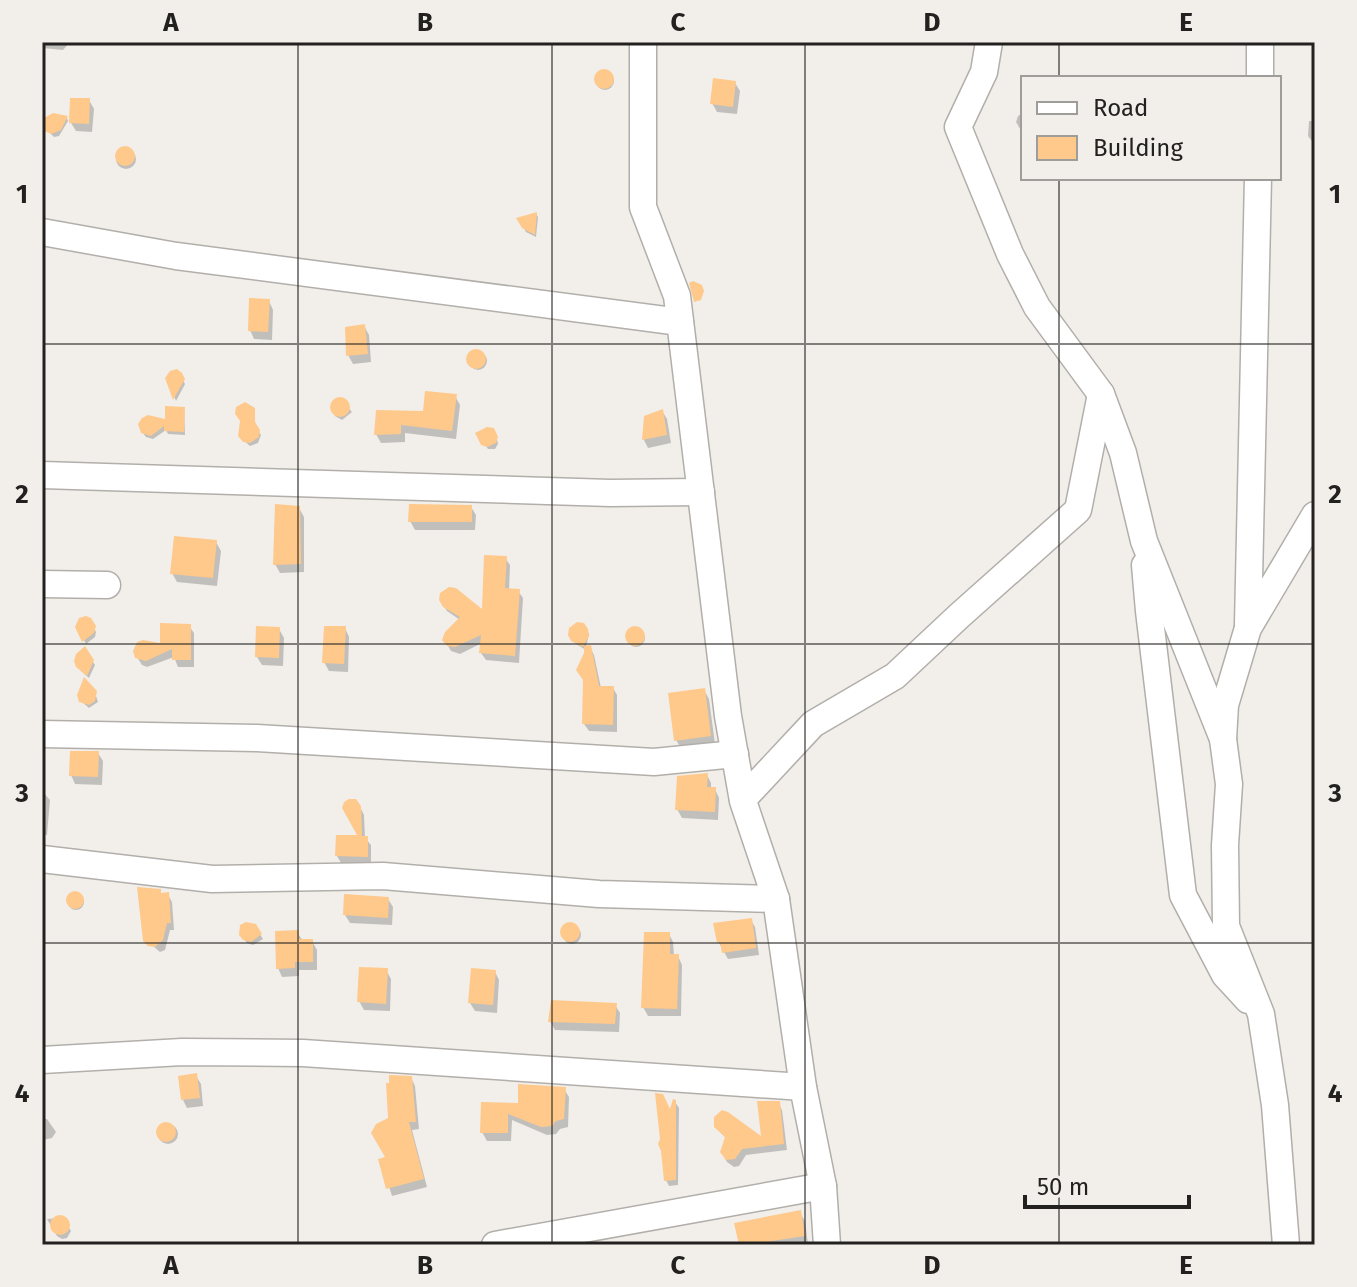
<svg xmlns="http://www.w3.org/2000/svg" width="1357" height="1287" font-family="'Fira Sans',sans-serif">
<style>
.shadow{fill:#0003}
.building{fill:#fec98a}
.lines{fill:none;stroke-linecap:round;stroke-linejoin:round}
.street-casing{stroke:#b2afab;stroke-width:29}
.street{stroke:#fff;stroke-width:26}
.grid{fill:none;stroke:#22211f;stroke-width:2;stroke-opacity:0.55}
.neatline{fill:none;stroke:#22211f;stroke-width:3}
.grid-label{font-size:26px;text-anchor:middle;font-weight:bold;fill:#22211f}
</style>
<rect width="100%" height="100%" fill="#f2efeb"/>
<g class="shadow">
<path d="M42,42H70L63,50L42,48Z"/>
<circle cx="605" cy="81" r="9"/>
<path d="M735,83L740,91L737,114L717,112L712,103Z"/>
<path d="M89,100L94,109L92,132L76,131L71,123Z"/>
<path d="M1023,113V134L1016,122L1018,116Z"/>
<path d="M67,118L68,121L59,136L54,137L46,129Z"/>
<path d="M1309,121H1315V145L1308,136Z"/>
<circle cx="126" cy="159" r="10"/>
<path d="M536,214L538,217L536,237L526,232L519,219Z"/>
<path d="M269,301L273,310L272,340L254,339L250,330Z"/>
<path d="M364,326L369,335L371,362L353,364L348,355Z"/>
<circle cx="478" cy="361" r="9"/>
<path d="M179,372L185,384L176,401L167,378Z"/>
<path d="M455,396L460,405L456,439L405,433V442L381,443L376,434Z"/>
<path d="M341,399L352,412L342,420L335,416L331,406L334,401Z"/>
<path d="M184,409L185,435L168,434L166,430L153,439L146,437L143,433Z"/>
<path d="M253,409L256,428L261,435L258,443L250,446L243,440L242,421Z"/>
<path d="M662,411L667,419L671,443L648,448L644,440L646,418Z"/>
<path d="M478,434L496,435L498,444L495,449H488Z"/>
<path d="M471,507L476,515L475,530H415L410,521Z"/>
<path d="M299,508L304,517V572L280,573L275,564Z"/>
<path d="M216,542L221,551L217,586L177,582L172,573Z"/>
<path d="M505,558L510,565L509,590L518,591L523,598L519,663L486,660L481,653L482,643L460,654L451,651L444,639L460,620L447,611L442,603L483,613Z"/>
<path d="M90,620L96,632L95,637L86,644L77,627Z"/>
<path d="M583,625L589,634L586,647H590L594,655L601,688H613L617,695V732L589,731L584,724L586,650L576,644L570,634Z"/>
<path d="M189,626L194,633V667H178L174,657L147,667L142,665L137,657L162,645Z"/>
<path d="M345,628L349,637L348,672L329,671L324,662Z"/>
<circle cx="636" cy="638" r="9"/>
<path d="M279,629L284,638L283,666L262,665L257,657Z"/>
<path d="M84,649L95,665L89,678L81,671Z"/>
<path d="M704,690L709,699L715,744L681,748L676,740Z"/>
<path d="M95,693L98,702L89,708L82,702Z"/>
<path d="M98,753L103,761L102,785L75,784L71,775Z"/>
<path d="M707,775L711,783V789H715L719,798L718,820L682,818L677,809Z"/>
<path d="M42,791L50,800L47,835H42Z"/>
<path d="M360,807L364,815L365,838L371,845V864L341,863L337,856L360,838Z"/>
<circle cx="76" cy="902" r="8"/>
<path d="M162,895H168L172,902L174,930H170L165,950L160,952L146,940Z"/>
<path d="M388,899L393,907L392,925L350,923L345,915Z"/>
<path d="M751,920L755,927L759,955L728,959L719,943L715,925Z"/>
<circle cx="572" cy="935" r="9"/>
<path d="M255,926L263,939L253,945L247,943L241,935Z"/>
<path d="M297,932L303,941H312L317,950V970H299V976L282,977L278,968Z"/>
<path d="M669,934L673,942L674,956H678L682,965L681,1016H648L643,1007Z"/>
<path d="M386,970L391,979L390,1011L364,1010L359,1001Z"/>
<path d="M495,972L499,980L497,1013L475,1011L470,1003Z"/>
<path d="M615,1005L620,1013L619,1032L555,1030L550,1021Z"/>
<path d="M196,1076L201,1084L203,1106L187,1108L183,1100Z"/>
<path d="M411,1078L415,1086L419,1129L412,1130L427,1187L392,1196L381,1161L388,1159L390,1119Z"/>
<path d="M564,1089L569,1097L568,1127L560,1129L556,1134L547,1135L512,1120L511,1141H487L482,1132L519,1105Z"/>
<path d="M675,1102L679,1108L678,1185L669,1186L666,1180L671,1113Z"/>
<path d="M778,1103L782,1110L787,1150L746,1155L739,1166L734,1167L727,1162L723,1155L726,1138L719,1131L763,1140Z"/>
<path d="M42,1119H47L56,1132L52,1138L43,1140L42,1137Z"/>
<circle cx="168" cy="1134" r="10"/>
<path d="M800,1213L805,1221L808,1244L741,1245Z"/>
<path d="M63,1218L71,1231L67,1238L62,1239L57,1236L47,1219Z"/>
</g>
<g class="building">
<circle cx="604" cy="79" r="10"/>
<path d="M713,78L736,81L733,107L710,104Z"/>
<path d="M70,98H90L89,124L69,123Z"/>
<path d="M53,113L68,116L61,130L51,134L45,131L42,124L44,118Z"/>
<circle cx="125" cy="156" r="10"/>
<path d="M537,212L535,235L522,228L516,218Z"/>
<path d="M693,281L702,285L704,291L701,300L694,302L689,283Z"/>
<path d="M249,298L270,299L268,332L248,331Z"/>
<path d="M365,324L368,354L346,356L345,327Z"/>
<circle cx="476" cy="359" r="10"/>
<path d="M177,369L182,373L185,379L173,400L165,378L170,371Z"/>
<path d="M425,391L457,394L452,431L401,425V434L374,435L376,410L423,411Z"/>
<circle cx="340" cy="407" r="10"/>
<path d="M245,402L255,408V422L260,430L259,437L250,443L243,442L238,436L240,421L235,414L236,407Z"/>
<path d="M165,406L185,407L184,432L164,431V426L151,436L141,433L138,424L142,418L148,415L165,419Z"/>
<path d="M663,409L667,435L642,440L644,416Z"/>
<path d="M487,427L494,428L498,437L496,443L487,447L481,445L475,433Z"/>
<path d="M275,504L300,506L301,564L273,565Z"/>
<path d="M409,504L472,505V522H408Z"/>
<path d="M174,536L217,540L213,578L170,574Z"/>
<path d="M484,555L507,556L505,588L520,589L515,656L479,653L481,635L455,647L447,646L442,640L445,632L460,617L443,607L439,600L440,593L449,587L456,588L482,609Z"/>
<path d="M86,616L91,618L96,626L94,633L82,642L75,627L79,618Z"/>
<path d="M577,622L584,623L588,629L589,636L583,647L571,641L568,635L569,628Z"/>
<path d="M160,623L191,624V660H172V649L146,661L135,658L133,651L137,642L143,640L160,643Z"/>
<circle cx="635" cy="636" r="10"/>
<path d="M256,626L280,627L279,658L255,657Z"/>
<path d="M324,626H346L344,664L322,663Z"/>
<path d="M591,645L599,686H614L613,725L582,724L583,680L576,670L584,653V646Z"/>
<path d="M85,646L94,660L87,676L76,667L74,661L76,654Z"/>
<path d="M84,677L97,691L95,701L89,705L79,702L77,695Z"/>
<path d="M705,688L711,736L674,741L668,693Z"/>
<path d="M70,751H99L98,777L69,776Z"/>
<path d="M708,773L707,787H716L715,812L675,810L677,776Z"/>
<path d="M349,799H356L361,806L362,836H368V857L335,856L336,835H357L342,808L344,802Z"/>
<path d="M137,887L161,889V893L169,892L171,923H167L163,940L155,947L148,946L143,941Z"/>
<circle cx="75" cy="900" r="9"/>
<path d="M344,894L389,897L388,918L343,915Z"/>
<path d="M752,918L756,948L722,953L720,942L717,943L713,923Z"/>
<circle cx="570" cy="932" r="10"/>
<path d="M246,922L256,924L262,934L251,942L243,940L239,935L240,925Z"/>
<path d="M299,930V939H313V962H295V968L276,969L275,931Z"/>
<path d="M644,932H670V954H679L677,1009L641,1008Z"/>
<path d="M359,967L388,968L386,1004L357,1002Z"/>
<path d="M471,968L496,970L493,1005L468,1003Z"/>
<path d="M551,1000L617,1003L615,1024L548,1022Z"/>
<path d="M197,1073L200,1098L181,1100L178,1076Z"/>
<path d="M389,1075L412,1076L416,1122H409L424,1179L386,1189L378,1159L385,1157L371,1133L376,1124L388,1118L386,1083H389Z"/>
<path d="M518,1084L566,1087L564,1119L556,1121L552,1126L541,1127L508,1114V1133H480L481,1102L518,1103Z"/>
<path d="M655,1093L663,1094L670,1109L673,1099L676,1100V1180L664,1181L661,1151L658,1144L660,1139Z"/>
<path d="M757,1101H780L784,1144L742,1149L735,1159L726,1160L720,1152L725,1137L714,1127V1117L722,1110L728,1112L761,1136Z"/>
<circle cx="166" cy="1132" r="10"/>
<path d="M801,1210L805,1236L765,1242L766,1245H739L734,1223Z"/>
<circle cx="60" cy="1225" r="10"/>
</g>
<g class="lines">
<defs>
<g id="street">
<path d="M643,42V207L677,296L728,716L743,801L776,899L803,1087L823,1186L827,1245"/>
<path d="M989,42L984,72L958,127L1010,254L1037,307L1101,394L1123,453L1144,541L1223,739"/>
<path d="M1260,78V42"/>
<path d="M42,232L176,256L680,322"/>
<path d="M42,475L610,493L701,492"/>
<path d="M1145,565L1149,611L1183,895L1225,975L1248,1000"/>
<path d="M42,584L107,585"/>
<path d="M1248,624L1258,178"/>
<path d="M42,734L257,738L654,762L735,754"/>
<path d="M743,799L813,724L895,676L959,616L1078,510L1101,394"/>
<path d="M42,859L212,879L383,876L599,894L776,899"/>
<path d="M42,1060L182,1052L303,1053L803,1087"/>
<path d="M495,1245L823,1186"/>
<path d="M1286,1245L1275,1105L1261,1014L1226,926L1225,845L1229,784L1223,739L1225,705L1248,628L1315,515"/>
</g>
</defs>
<use href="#street" class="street-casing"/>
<use href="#street" class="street"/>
</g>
<path class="grid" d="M298,42V1245M552,42V1245M805,42V1245M1059,42V78M1059,178V1245M42,344H1315M42,644H1315M42,943H1315"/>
<rect width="1357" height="1287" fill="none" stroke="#f2efeb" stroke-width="88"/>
<rect x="1021" y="76" width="260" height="104" fill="#f2efeb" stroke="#9f9d99" stroke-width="2"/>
<rect x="1037" y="102" width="40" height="12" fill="#ffffff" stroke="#9f9d99" stroke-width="2"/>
<text x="1093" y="116" font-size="24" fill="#22211f">Road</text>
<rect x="1037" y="136" width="40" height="24" fill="#fec98a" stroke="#9f9d99" stroke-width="2"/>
<text x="1093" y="156" font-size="24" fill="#22211f">Building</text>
<path d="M1025 1195v12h164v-12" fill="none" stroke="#22211f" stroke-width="4"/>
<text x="1037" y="1195" font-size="24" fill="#22211f" stroke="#f2efeb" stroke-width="6" paint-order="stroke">50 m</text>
<rect x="44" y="44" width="1269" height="1199" class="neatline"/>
<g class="grid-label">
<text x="171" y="31">A</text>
<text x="425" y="31">B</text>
<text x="678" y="31">C</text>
<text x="932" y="31">D</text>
<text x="1186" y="31">E</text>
<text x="22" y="203">1</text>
<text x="1335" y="203">1</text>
<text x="22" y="503">2</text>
<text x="1335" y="503">2</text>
<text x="22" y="802">3</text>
<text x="1335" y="802">3</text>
<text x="22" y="1102">4</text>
<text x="1335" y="1102">4</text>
<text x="171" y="1274">A</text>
<text x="425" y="1274">B</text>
<text x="678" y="1274">C</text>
<text x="932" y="1274">D</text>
<text x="1186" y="1274">E</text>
</g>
</svg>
